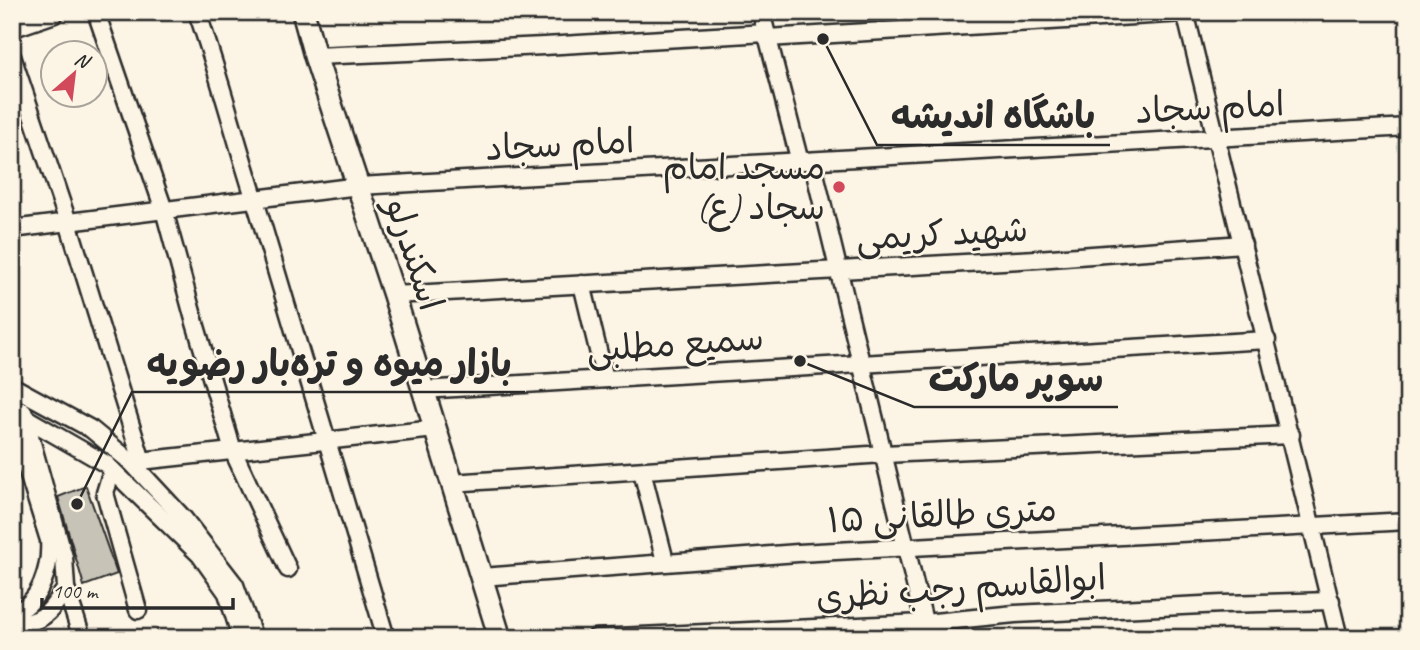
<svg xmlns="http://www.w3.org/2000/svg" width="1420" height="650" font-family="Caveat,'Playpen Sans Arabic',sans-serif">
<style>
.building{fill:#c8c3b7;stroke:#2b2b2b;stroke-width:2}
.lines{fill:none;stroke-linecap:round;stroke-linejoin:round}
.minor-casing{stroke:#2b2b2b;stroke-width:21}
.secondary-casing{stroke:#2b2b2b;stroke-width:26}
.minor{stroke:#fcf5e5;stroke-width:16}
.secondary{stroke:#fcf5e5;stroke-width:21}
.poi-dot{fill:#d1495b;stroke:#fcf5e5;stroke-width:2.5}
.labels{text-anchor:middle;stroke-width:5;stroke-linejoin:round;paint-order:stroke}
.street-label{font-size:35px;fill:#2b2b2b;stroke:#fcf5e5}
.poi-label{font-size:35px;fill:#2b2b2b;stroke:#fcf5e5;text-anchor:end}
.leader{fill:none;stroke:#2b2b2b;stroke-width:2.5}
.callout-dot{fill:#2b2b2b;stroke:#fcf5e5;stroke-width:2.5}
.callout-label{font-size:37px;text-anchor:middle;font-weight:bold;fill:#2b2b2b;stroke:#fcf5e5;stroke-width:5;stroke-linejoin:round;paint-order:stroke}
</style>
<rect width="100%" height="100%" fill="#fcf5e5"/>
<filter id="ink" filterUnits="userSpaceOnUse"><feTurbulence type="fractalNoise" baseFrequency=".0143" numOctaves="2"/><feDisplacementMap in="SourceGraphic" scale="14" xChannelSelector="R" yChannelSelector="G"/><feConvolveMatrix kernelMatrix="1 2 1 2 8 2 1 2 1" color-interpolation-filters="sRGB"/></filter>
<g filter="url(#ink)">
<path class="building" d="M86,486L117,574L84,586L58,497Z"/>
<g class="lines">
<defs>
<g id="minor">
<path d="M96,12L164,210L193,316L233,451L288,569"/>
<path d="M197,12C219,74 235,138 255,200C299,346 342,492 386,638"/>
<path d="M761,12L800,162"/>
<path d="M1185,12L1339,638"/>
<path d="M767,38L1185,13"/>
<path d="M12,56L68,222L142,461"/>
<path d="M315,56L544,46L766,33"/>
<path d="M812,161L928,638"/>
<path d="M12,229L359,186L1408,127"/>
<path d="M582,284L605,379"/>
<path d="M394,295L1037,259L1243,244"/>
<path d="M12,386L91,429L131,462L184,519L235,585L254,638"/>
<path d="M422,390L1267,340"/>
<path d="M12,410L106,464L200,555L227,593L241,638"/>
<path d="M23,411L64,557L66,588L82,638"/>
<path d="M12,422L49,540C51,566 41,605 12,613"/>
<path d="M131,462L435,429"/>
<path d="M112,470L105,493L138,610"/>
<path d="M642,471L665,561"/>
<path d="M451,483L884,454L1291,435"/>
<path d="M481,577L798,553L1408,521"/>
<path d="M12,626C45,621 48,615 66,588"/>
<path d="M595,638L924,623L1015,614L1223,604L1331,601"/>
</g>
<g id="secondary">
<path d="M303,12L315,56L394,295L500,638"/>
<path d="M12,26L53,12"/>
</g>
</defs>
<use href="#minor" class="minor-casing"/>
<use href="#secondary" class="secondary-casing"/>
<use href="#minor" class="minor"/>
<use href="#secondary" class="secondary"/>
</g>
</g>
<circle class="poi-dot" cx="839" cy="187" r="7"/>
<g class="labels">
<g class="street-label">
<text transform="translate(1210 107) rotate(-3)" y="12">امام سجاد</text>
<text transform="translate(560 144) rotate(-3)" y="12">امام سجاد</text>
<text transform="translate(942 233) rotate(-3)" y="12">شهید کریمی</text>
<text transform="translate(415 254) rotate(72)" y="12">اسکندرلو</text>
<text transform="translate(675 343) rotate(-4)" y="12">سمیع مطلبی</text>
<text transform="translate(942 514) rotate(-3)" y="12">۱۵ متری طالقانی</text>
<text transform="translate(961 587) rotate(-4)" y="12">ابوالقاسم رجب نظری</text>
</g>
<g class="poi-label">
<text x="825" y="179">مسجد امام<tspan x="825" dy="40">سجاد (ع)</tspan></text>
</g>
</g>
<path class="leader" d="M823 39L877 145H1110M77 504L132 392H525M800 361L914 407H1118"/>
<g class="callout-dot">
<circle cx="823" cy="39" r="7"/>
<circle cx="77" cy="504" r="7"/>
<circle cx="800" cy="361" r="7"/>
</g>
<g class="callout-label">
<text x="993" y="128">باشگاه اندیشه</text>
<text x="329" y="376">بازار میوه و تره‌بار رضویه</text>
<text x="1016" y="391">سوپر مارکت</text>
</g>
<rect width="1420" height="650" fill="none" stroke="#fcf5e5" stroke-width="42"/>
<rect x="21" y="21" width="1378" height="608" fill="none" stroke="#2b2b2b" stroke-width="2.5" filter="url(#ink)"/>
<g transform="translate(74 74) rotate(28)"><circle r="33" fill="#fcf5e5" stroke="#a8a49b" stroke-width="2"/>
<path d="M0-5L12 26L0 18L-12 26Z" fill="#d1495b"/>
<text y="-10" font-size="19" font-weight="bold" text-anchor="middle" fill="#2b2b2b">N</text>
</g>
<path d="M42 598v10h191v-10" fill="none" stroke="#2b2b2b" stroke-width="3.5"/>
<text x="52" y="598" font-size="21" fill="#2b2b2b" stroke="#fcf5e5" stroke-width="5" paint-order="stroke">100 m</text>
</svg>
